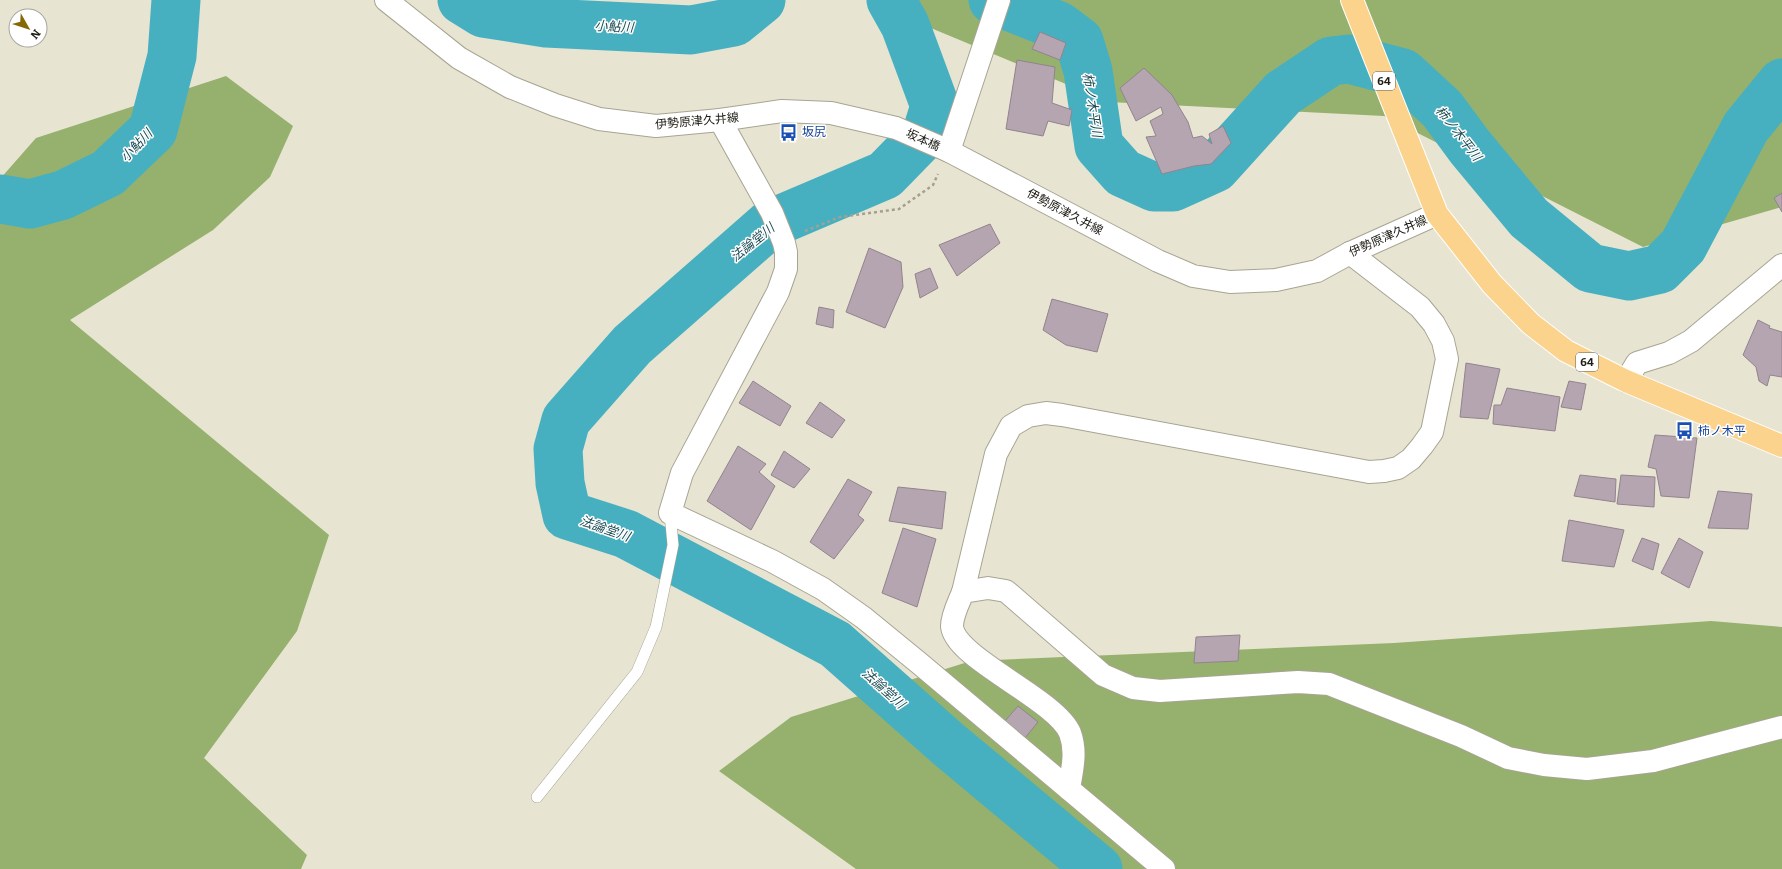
<svg xmlns="http://www.w3.org/2000/svg" width="1782" height="869" font-family="Bitter,'Noto Sans JP',serif">
<style>
.forest{fill:#95b16d}
.lines{fill:none;stroke-linecap:round;stroke-linejoin:round}
.river{stroke:#47b0c0;stroke-width:49}
.building{fill:#b5a5b1;stroke:#92838e}
.lane-casing{stroke:#a8a493;stroke-width:12}
.street-casing{stroke:#a8a493;stroke-width:24}
.primary-casing{stroke:#fff;stroke-width:24}
.path{stroke:#a3a092;stroke-width:2.5;stroke-dasharray:3 3;stroke-linecap:butt}
.lane{stroke:#fff;stroke-width:11}
.street{stroke:#fff;stroke-width:22}
.primary{stroke:#fcd38d;stroke-width:22}
.labels{text-anchor:middle;stroke-width:3;stroke-linejoin:round;paint-order:stroke}
.shield{fill:#fff;stroke:#61605b;stroke-width:1}
.shield-label{font-size:11px;font-weight:bold;fill:#1d1c15}
.street-label{font-size:12px;fill:#1d1c15;stroke:#fff}
.transit-label{font-size:12px;fill:#164399;stroke:#fff;text-anchor:start}
.water-label{font-size:13px;font-style:italic;fill:#1c4b52;stroke:#fff}
</style>
<rect width="100%" height="100%" fill="#e8e4d2"/>
<g class="forest">
<path d="M880,0H1782V207L1643,247L1384,116L1109,102L914,21Z"/>
<path d="M226,76L293,126L270,177L213,230L70,320L329,535L297,631L204,758L307,855L301,869H0V179L36,138Z"/>
<path d="M1711,621L1782,627V869H856L719,771L791,717L971,661L1394,643Z"/>
</g>
<g class="lines">
<g class="river">
<path d="M462,0L483,13L546,23L691,30L734,22L761,0"/>
<path d="M891,0L905,25L935,106L927,132L885,175L770,224L632,345L566,420L558,449L560,483L567,515L626,534L835,644L948,744L1098,869"/>
<path d="M993,0L1059,26L1079,41L1088,71L1099,146L1123,173L1154,187H1173L1215,168L1283,93L1331,61L1349,59L1403,73L1442,109L1470,147L1529,218L1590,268L1629,276L1660,269L1683,246L1746,127L1782,83"/>
<path d="M0,199L30,204L63,195L108,173L153,130L172,56L176,0"/>
</g>
</g>
<g class="building">
<path d="M1040,32L1066,43L1060,60L1032,49Z"/>
<path d="M1017,60L1055,67L1052,103L1072,110L1069,126L1048,121L1043,136L1006,129Z"/>
<path d="M1144,68L1172,95L1188,122L1193,138L1202,136L1212,144L1209,134L1223,126L1231,143L1211,164L1194,166L1162,174L1146,137L1156,136L1150,121L1163,114L1161,107L1136,121L1120,88Z"/>
<path d="M1782,193V212L1774,198Z"/>
<path d="M990,224L1000,243L957,276L939,245Z"/>
<path d="M869,248L901,262L903,287L885,328L846,312Z"/>
<path d="M930,268L938,288L920,298L915,274Z"/>
<path d="M1052,299L1108,314L1097,352L1066,345L1043,330Z"/>
<path d="M819,307L834,310L833,328L816,324Z"/>
<path d="M1758,320L1770,326L1769,328L1782,332V377L1770,375L1767,386L1759,381L1756,367L1743,355Z"/>
<path d="M1466,363L1500,369L1488,419L1460,417Z"/>
<path d="M753,381L791,406L780,426L739,403Z"/>
<path d="M1569,381L1586,384L1581,410L1561,407Z"/>
<path d="M1507,388L1560,397L1555,431L1493,424L1494,405H1501Z"/>
<path d="M820,402L845,420L832,438L806,423Z"/>
<path d="M1655,435L1697,438L1689,498L1661,496L1656,469L1648,467Z"/>
<path d="M738,446L766,464L759,472L775,486L751,530L707,501Z"/>
<path d="M784,451L810,469L794,488L771,475Z"/>
<path d="M1580,475L1616,479L1615,502L1574,496Z"/>
<path d="M1621,475L1655,477L1654,507L1617,504Z"/>
<path d="M848,479L872,492L858,515L864,520L834,559L810,542Z"/>
<path d="M898,487L946,492L942,529L889,521Z"/>
<path d="M1718,491L1752,494L1748,529L1708,528Z"/>
<path d="M1569,520L1624,530L1614,567L1562,561Z"/>
<path d="M903,528L936,539L917,607L882,593Z"/>
<path d="M1642,538L1659,544L1653,570L1632,561Z"/>
<path d="M1679,538L1703,552L1689,588L1661,573Z"/>
<path d="M1240,635L1238,661L1194,663L1196,637Z"/>
<path d="M1018,706L1038,722L1025,738L1005,721Z"/>
</g>
<g class="lines">
<defs>
<path id="lane" d="M537,797L637,672L656,627L673,545L670,513"/>
<g id="street">
<path d="M386,0L459,58L510,87L555,105L599,119L656,126L720,120L782,111L831,113L896,128L949,151L1158,261L1193,276L1230,282L1276,280L1317,271L1350,253L1437,214"/>
<path d="M720,120L772,213L784,243L786,252V269L778,292L682,473L670,513L772,561L823,589L864,618L919,663L1164,869"/>
<path d="M949,151L999,0"/>
<path d="M1626,381L1637,363L1669,353L1691,341L1782,265"/>
<path d="M963,592L996,454L1011,426L1028,416L1046,413L1062,415L1369,472L1384,471L1398,468L1411,459L1422,446L1432,432L1447,359L1443,341L1434,324L1420,307L1350,253"/>
<path d="M1069,789C1072,770 1077,752 1070,733C1056,699 954,658 952,626C952,615 959,602 963,592L988,588L1006,591L1103,675L1133,688L1160,691L1298,682L1329,684L1461,736L1508,758L1544,765L1587,769L1653,761L1782,727"/>
</g>
<path id="primary" d="M1352,0L1437,214L1492,284L1531,324L1566,351L1626,381L1782,446"/>
</defs>
<use href="#lane" class="lane-casing"/>
<use href="#street" class="street-casing"/>
<use href="#primary" class="primary-casing"/>
<path class="path" d="M805,231L840,217L899,209L933,185L938,174"/>
<use href="#lane" class="lane"/>
<use href="#street" class="street"/>
<use href="#primary" class="primary"/>
</g>
<defs>
<symbol id="bus-bare" viewBox="-9 -9 18 18"><path d="M-5-6H5V4H4V6H2V4H-2V6H-4V4H-5ZM-3.5-4V0h7V-4ZM-3.5 1.2v1.5H-2V1.2ZM2 1.2v1.5H3.5V1.2Z" fill="#1a4fb4" stroke="#fff" stroke-width="2.5" paint-order="stroke"/></symbol>
</defs>
<g fill-rule="evenodd">
<use href="#bus-bare" x="776" y="120" width="25" height="25"/>
<use href="#bus-bare" x="1672" y="418" width="25" height="25"/>
</g>
<g class="labels">
<g class="shield">
<rect x="1373" y="72" width="22" height="18" rx="3"/>
<rect x="1576" y="353" width="22" height="18" rx="3"/>
</g>
<g class="shield-label">
<text x="1384" y="85">64</text>
<text x="1587" y="366">64</text>
</g>
<g class="street-label">
<text transform="translate(697 121) rotate(-5)" y="4">伊勢原津久井線</text>
<text transform="translate(923 140) rotate(24)" y="4">坂本橋</text>
<text transform="translate(1065 212) rotate(28)" y="4">伊勢原津久井線</text>
<text transform="translate(1388 236) rotate(-24)" y="4">伊勢原津久井線</text>
</g>
<g class="transit-label">
<text x="802" y="136">坂尻</text>
<text x="1698" y="435">柿ノ木平</text>
</g>
<g class="water-label">
<text transform="translate(614 26) rotate(3)" y="5">小鮎川</text>
<text transform="translate(1093 105) rotate(81)" y="5">柿ノ木平川</text>
<text transform="translate(1459 133) rotate(52)" y="5">柿ノ木平川</text>
<text transform="translate(136 145) rotate(-46)" y="5">小鮎川</text>
<text transform="translate(752 242) rotate(-39)" y="5">法論堂川</text>
<text transform="translate(605 528) rotate(19)" y="5">法論堂川</text>
<text transform="translate(884 688) rotate(42)" y="5">法論堂川</text>
</g>
</g>
<g transform="translate(28 28) rotate(129)"><circle r="19" fill="#ffffff" stroke="#a5a4a1"/>
<path d="M0-3L7 15L0 10L-7 15Z" fill="#886805"/>
<text y="-6" font-size="11" font-weight="bold" text-anchor="middle" fill="#1d1c15">N</text>
</g>
</svg>
